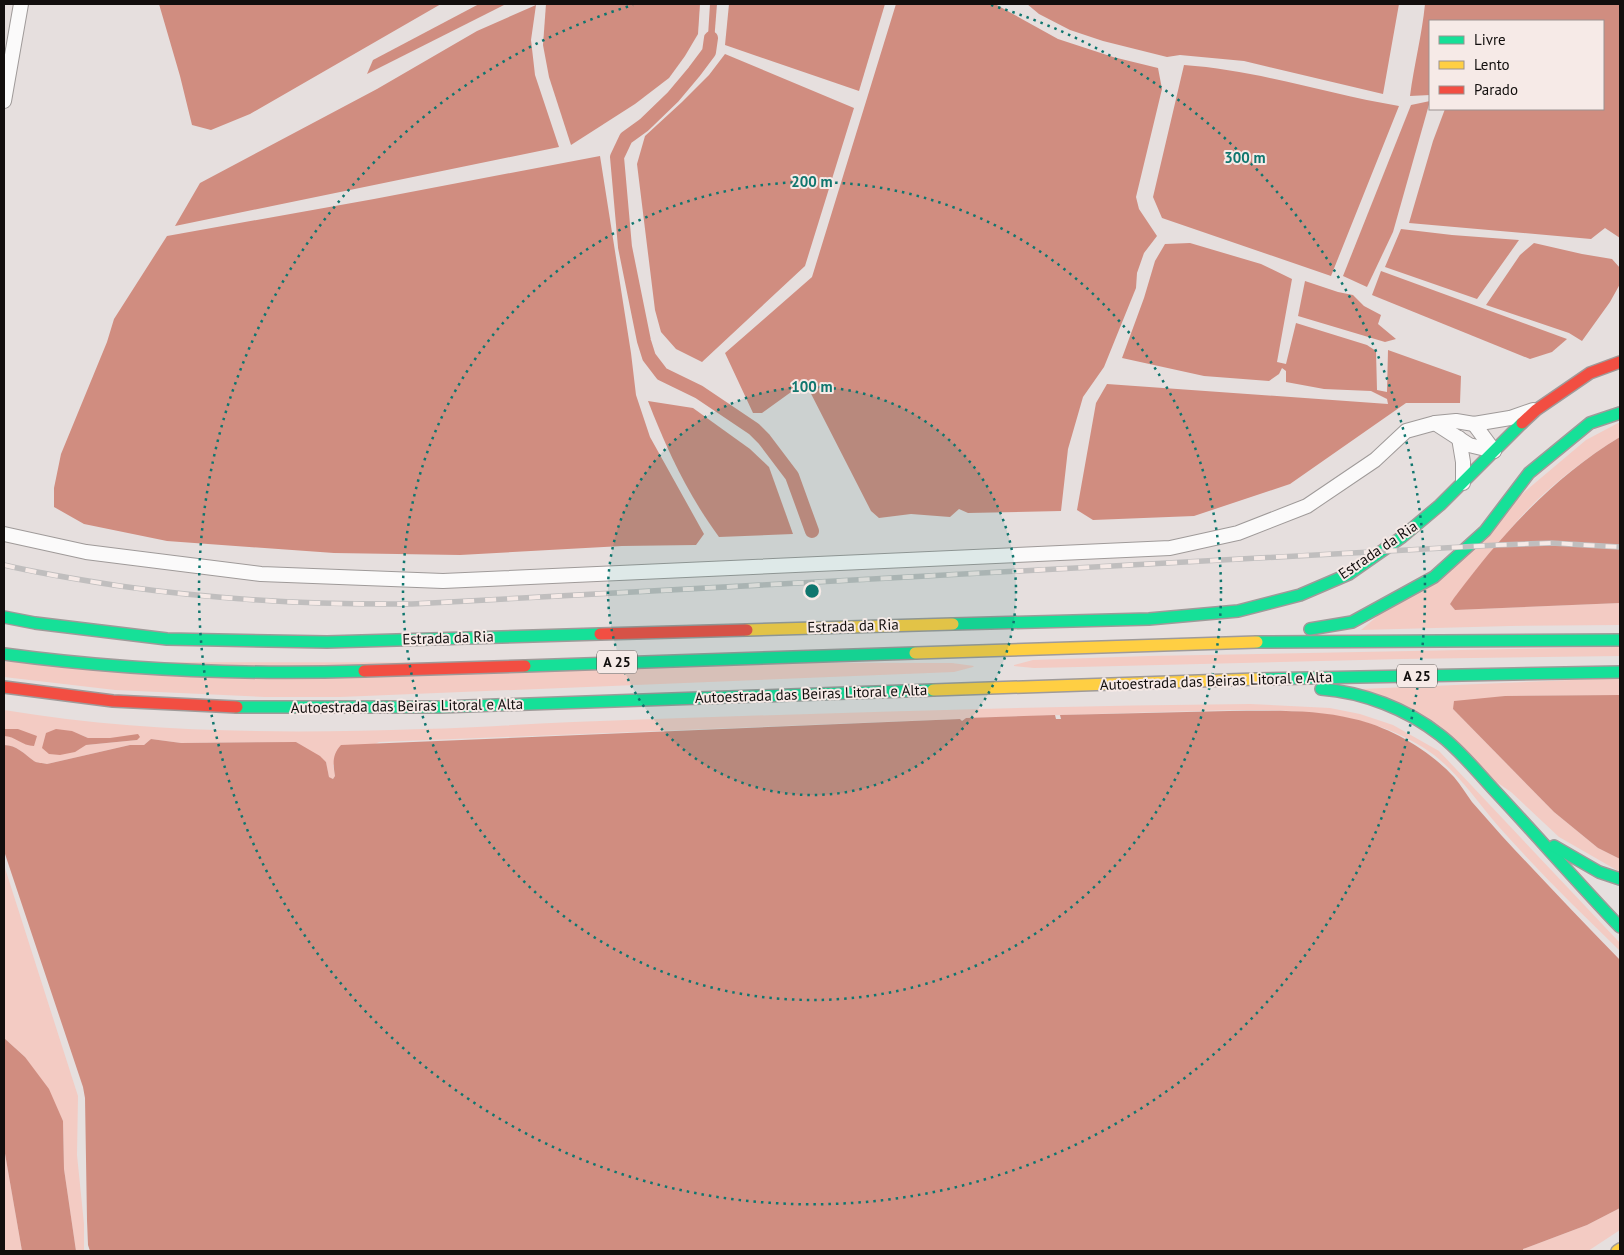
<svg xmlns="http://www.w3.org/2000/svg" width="1624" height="1255" font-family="'PT Sans',sans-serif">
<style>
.green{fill:#f3cbc3;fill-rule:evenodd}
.water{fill:#d08d80}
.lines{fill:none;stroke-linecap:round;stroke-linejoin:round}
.canal{stroke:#d08d80;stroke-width:14}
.street-casing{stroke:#9f9a99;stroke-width:16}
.fast-casing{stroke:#9f9a99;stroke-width:14}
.slow-casing{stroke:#9f9a99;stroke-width:14}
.jam-casing{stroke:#9f9a99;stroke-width:14}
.street{stroke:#fbfafa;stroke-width:14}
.fast{stroke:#16e098;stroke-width:11}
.slow{stroke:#ffcf43;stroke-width:11}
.jam{stroke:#f24e42;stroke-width:11}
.rail-casing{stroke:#c0bebe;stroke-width:5.5}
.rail{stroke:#f6eae7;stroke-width:4;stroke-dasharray:11;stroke-linecap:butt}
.ring{fill:none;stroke:#0f766e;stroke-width:2.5;stroke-dasharray:2.5 5}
.labels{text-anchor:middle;stroke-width:4;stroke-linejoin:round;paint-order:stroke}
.shield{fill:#f6eae7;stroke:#56504e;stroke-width:1}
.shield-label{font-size:14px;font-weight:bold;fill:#120e0d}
.street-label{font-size:15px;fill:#120e0d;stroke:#f6eae7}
.centre{fill:#0f766e;stroke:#f6eae7;stroke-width:2.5}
.ring-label{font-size:15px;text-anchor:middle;font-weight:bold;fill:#0f766e;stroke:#f6eae7;stroke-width:4;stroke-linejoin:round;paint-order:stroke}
</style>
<rect width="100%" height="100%" fill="#e6dfde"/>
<g class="green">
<path d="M1620,422V437C1585,458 1544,490 1517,521C1494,547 1473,577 1450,604L1455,610L1620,603V625L1510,626L1361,630L1586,440Z"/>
<path d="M1620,647V656L1402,659L1078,667L1034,668L1014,666V665L1033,660L1148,656Z"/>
<path d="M4,662L952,663L974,666L973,667L954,672L340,697H265L115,690L4,677Z"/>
<path d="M1620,678V695L1505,696L1453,709L1554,812L1598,848L1620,859V872L1559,837L1511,792L1361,689Z"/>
<path d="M1250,704L1330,708L1360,714L1393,725L1439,751L1620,943V951C1579,911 1537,870 1499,827C1475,799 1455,768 1424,748C1349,699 1244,711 1159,712C1095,714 1030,716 966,718L962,721L960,719L379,742L333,765L335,776L333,779L329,777L326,762L296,742L181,743L151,739L144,745H130L47,764C43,763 37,763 34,761C24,754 17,745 4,745V736H9L30,746L18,729H4V710C142,733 284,734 423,729C473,728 523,724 573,722C799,714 1024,706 1250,704ZM79,734L88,738L137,740L86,745Z"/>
<path d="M4,865L78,1096L77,1155L84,1224V1251H76L64,1169L63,1121L25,1057L4,1038Z"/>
<path d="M4,1148L22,1251H4Z"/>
<path d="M1620,1208V1230L1588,1251H1523V1249L1587,1225Z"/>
</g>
<g class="water">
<path d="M159,4H441L250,114L211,130L192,125L180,76Z"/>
<path d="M479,4H506L367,74L373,60Z"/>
<path d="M546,4H700L698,34L685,56L669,78L635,104L571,145L549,77L543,45Z"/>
<path d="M710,4H717L714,42L708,36Z"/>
<path d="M729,4H885L859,91L725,45Z"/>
<path d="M896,4H995L1058,39L1113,57L1158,68L1162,89L1136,197L1139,209L1157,236L1144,253L1137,273L1136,288L1104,367L1083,397L1068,449L1061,511L968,513L959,509L950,517L911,514L879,518L871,511L805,382L762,413H753L725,353L812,277Z"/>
<path d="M1027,4H1399L1383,94L1244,61L1180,55L1167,57L1103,41L1070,30L1039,14Z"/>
<path d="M1425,4H1620V238L1605,228L1591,239L1409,223L1433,141L1445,109H1603V21H1430V95L1410,96C1414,65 1422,35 1425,4Z"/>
<path d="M536,5L531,40L535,75L559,147L175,226L200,183L377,89L477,31Z"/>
<path d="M725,54L854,108L805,266L702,362L676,349L661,332L655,310L637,164L645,136L682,102L709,75Z"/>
<path d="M1184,65C1257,70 1328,94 1399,106L1331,276L1162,218L1153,197Z"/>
<path d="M1430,101L1393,232L1367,287L1343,276L1411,105Z"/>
<path d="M600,156L631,353L636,395L650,437L704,534L696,545L622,546L460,555L334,553L167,541L84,524L54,507V488L61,454L107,342L114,319L167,236L374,199Z"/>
<path d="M1401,229L1452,235L1519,240L1477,299L1385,267Z"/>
<path d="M1190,243L1261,264L1292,279L1277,362L1286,364L1296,323L1367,345L1376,351L1377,390L1387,392L1388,350L1461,376L1460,403H1406L1290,484L1194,516L1093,520L1077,510L1096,403L1107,384L1388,404L1387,399L1371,391L1324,389L1286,382V371L1282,368L1279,374L1269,381L1204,376L1122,358L1144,298L1155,261L1165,244Z"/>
<path d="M1534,243L1582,254L1612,259L1620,268V284L1610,302L1582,341L1569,333L1486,305L1520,255Z"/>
<path d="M1381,271L1567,339L1552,352L1530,359L1372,295Z"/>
<path d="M1305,281L1338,292L1353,295L1364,306L1381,315L1378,324L1396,339L1385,342L1298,316Z"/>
<path d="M648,401L693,408L750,449L769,467L793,534L719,537C688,495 667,450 648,401Z"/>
<path d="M1620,437V603L1455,610L1450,604L1454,598C1500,536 1553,477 1620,437Z"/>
<path d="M1620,695V859L1598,848L1554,812L1453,709L1454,701L1505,696Z"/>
<path d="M1229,711C1270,711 1314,709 1354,719C1390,727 1429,750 1454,777C1461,785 1466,794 1472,802C1482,813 1492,825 1502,836C1541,878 1580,919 1620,960V1208L1587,1225L1523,1249V1251H90L88,1245L87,1220L85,1098L83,1087L4,851V745C17,745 24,754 34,761C37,763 43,763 47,764L130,745H144L151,739L181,743L296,742L320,756L326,762L329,777L333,779L335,776C333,763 332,755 341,745L960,719L962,721L966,718L1055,715L1056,719H1061L1060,715Z"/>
<path d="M4,729H18L37,736L34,746C22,746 15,736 4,736Z"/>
<path d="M56,729L72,731L88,738H110L138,734L140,737L137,740L86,745L75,752L60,755L49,754L42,748L46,733Z"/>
<path d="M4,1038L25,1057L49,1089L63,1121L64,1169L76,1251H22L4,1148Z"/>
</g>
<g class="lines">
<path class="canal" d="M711,38L709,52L694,72L673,97L644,125L626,138L617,157L625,247L644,341L649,357L662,374L699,392L754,429L764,439L792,476L812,531"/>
<defs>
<g id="street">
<path d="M4,101L21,4"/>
<path d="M1435,423L1469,445L1494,451"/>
<path d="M1474,424L1494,451"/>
<path d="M1459,438L1463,462V483"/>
<path d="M4,534L86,552L261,574L443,581L1170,548L1238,533L1307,506L1375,460L1406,431L1435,423L1456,421L1474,424L1510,418L1533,410"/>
</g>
<g id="fast">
<path d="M4,617L35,623L167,639L327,642L600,634"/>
<path d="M953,624L1149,619L1238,611L1300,595L1349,574L1402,537L1440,505L1522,423"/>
<path d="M1310,629L1352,622L1434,577L1485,531L1529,473L1590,423L1620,413"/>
<path d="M1257,642L1620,640"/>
<path d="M4,654C123,670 244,675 364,671"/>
<path d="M525,666L915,653"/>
<path d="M1257,679L1620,672"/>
<path d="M1321,689C1363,692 1407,709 1440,735C1461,751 1478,773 1496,792C1538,837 1578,883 1620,927"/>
<path d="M237,707H440L933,690"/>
<path d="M1554,846L1599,872L1620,879"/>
</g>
<g id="slow">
<path d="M747,630L953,624"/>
<path d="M915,653L1257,642"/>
<path d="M933,690L1257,679"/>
<path d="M1617,1251L1620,1249"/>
</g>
<g id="jam">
<path d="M1522,423L1536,410L1590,373L1620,362"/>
<path d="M600,634L747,630"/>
<path d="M364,671L525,666"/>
<path d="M4,687L113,701L237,707"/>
</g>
</defs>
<use href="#street" class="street-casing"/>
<use href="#fast" class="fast-casing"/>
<use href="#slow" class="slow-casing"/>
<use href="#jam" class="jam-casing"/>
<use href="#street" class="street"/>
<use href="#fast" class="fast"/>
<use href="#slow" class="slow"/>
<use href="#jam" class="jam"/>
<defs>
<path id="rail" d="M4,565C42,574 81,580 120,586C219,600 313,605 412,604L1498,545L1551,543L1620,547"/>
</defs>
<use href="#rail" class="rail-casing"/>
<use href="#rail" class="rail"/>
</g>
<circle cx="812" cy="591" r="204" fill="#0f766e" fill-opacity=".12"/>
<g class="ring">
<circle cx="812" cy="591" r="204"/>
<circle cx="812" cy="591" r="409"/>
<path d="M991 5A613 613 0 1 1 633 5"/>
</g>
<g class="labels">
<g class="shield">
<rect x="597" y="650.5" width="40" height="23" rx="4"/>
<rect x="1397" y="664.5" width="40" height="23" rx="4"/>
</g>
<g class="shield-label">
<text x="617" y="667">A 25</text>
<text x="1417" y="681">A 25</text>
</g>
<g class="street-label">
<text transform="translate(1378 550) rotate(-34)" y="5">Estrada da Ria</text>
<text transform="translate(853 626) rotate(-2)" y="5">Estrada da Ria</text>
<text transform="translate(448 638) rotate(-2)" y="5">Estrada da Ria</text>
<text transform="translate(1216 681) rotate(-2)" y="5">Autoestrada das Beiras Litoral e Alta</text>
<text transform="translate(811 694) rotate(-2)" y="5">Autoestrada das Beiras Litoral e Alta</text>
<text transform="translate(407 706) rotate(-1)" y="5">Autoestrada das Beiras Litoral e Alta</text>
</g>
</g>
<circle cx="812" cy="591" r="8" class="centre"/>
<g class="ring-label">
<text x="1245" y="163">300 m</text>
<text x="812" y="187">200 m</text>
<text x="812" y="392">100 m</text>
</g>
<rect width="1624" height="1255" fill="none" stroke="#120e0d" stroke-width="10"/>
<rect x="1429" y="20" width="175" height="90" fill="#f6eae7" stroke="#9b9290"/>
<rect x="1439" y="36" width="25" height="8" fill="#16e098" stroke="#9b9290"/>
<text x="1474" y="45" font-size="15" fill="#120e0d">Livre</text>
<rect x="1439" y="61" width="25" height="8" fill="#ffcf43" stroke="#9b9290"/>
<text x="1474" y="70" font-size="15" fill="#120e0d">Lento</text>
<rect x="1439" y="86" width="25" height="8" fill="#f24e42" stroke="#9b9290"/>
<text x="1474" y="95" font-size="15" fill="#120e0d">Parado</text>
</svg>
